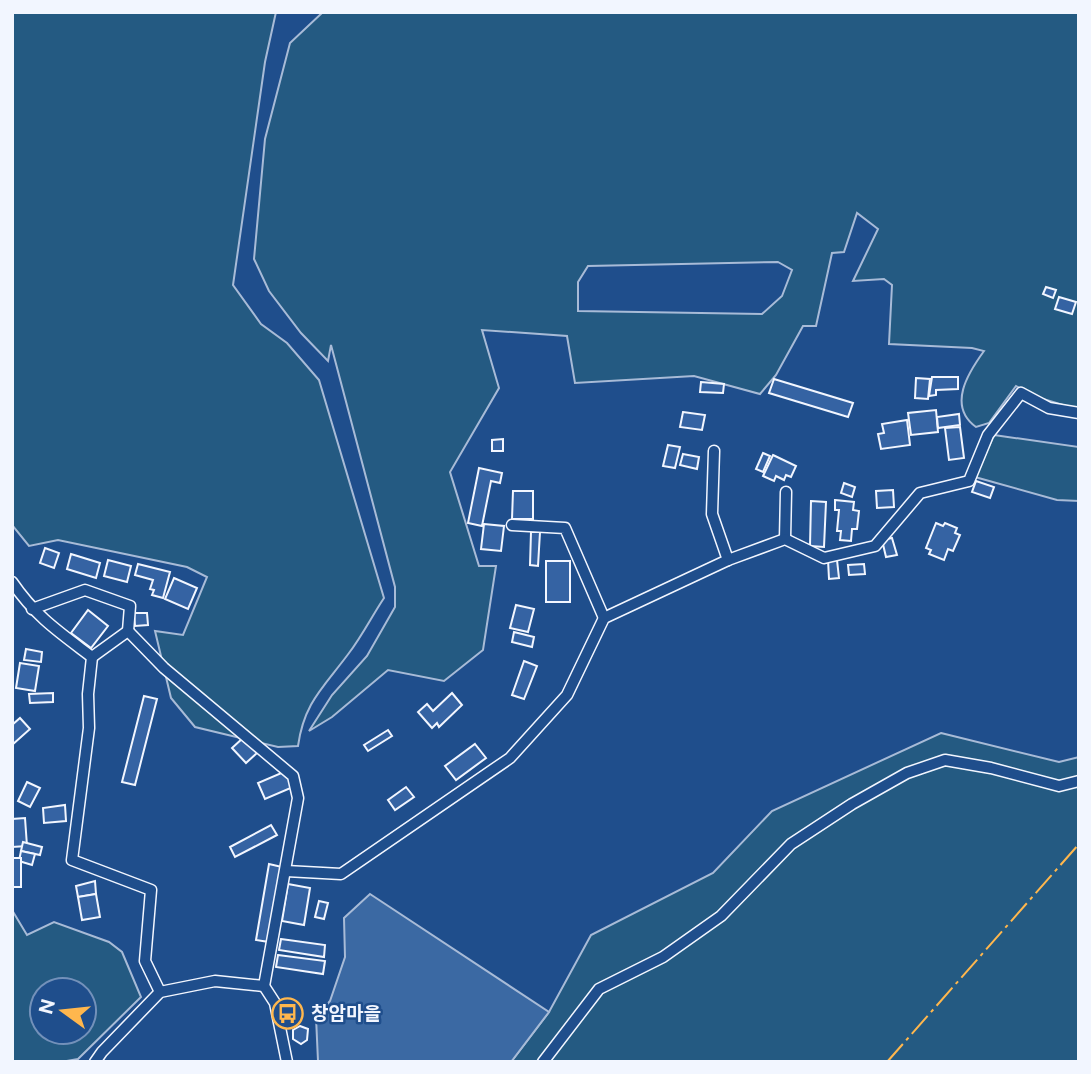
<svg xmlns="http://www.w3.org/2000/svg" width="1091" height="1074" font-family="'Public Sans','Noto Sans KR',sans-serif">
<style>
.green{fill:#245a82;stroke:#a8bbd7;stroke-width:2;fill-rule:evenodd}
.water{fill:#3b69a3;stroke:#a8bbd7;stroke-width:2}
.building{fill:#3563a3;stroke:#f2f6ff;stroke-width:2}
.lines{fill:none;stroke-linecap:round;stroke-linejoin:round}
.street-casing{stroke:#f2f6ff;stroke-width:13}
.street{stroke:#1f4e8c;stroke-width:10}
.power{stroke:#ffb74d;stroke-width:2;stroke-dasharray:24 5 3.5 5;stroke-linecap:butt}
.labels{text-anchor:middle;stroke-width:5;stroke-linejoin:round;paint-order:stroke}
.poi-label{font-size:19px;font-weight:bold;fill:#f2f6ff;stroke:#1f4e8c;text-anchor:start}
</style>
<rect width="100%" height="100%" fill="#1f4e8c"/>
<g class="green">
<path d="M12,12H276L265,62L233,285L261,324L287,343L319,380L384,598C372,616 362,636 349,653C324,687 304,702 298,746L278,747L195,727L171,698L155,631L183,635L207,577L187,567L58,540L29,546L12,525Z"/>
<path d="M323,12H1079V408L1076,409L1040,398L1016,386L989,423L976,427C947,406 968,373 984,351L972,348L889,344L892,285L884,279L853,281L878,229L857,213L844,252L832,253L816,326H803L776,375L760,394L694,376L575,383L567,336L482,330L499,388L450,472L479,566H496L483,650L444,681L388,670L332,717L309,731L332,695L367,656L395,607V587L331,345L328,361L301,333L269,291L254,259L265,139L290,43ZM778,262L792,270L782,296L762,314L578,311V282L588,266Z"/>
<path d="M994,435L1079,447V501L1057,500L975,477Z"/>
<path d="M941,733L1059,762L1079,757V1062H511L549,1012L591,935L713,873L772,811Z"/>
<path d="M12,910L27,935L54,922L109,942L122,952L141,997L78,1059L61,1062H12ZM42,990H84V1032H42Z"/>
</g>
<path class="water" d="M370,894L549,1012L511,1062L318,1061L316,1017L330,1001L345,957L344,918Z"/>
<g class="building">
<path d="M1046,287L1056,290L1053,298L1043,294Z"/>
<path d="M1059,297L1076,302L1072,314L1055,309Z"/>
<path d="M932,377H958V389L936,390V395L929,396Z"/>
<path d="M916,378L930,379L928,399L915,398Z"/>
<path d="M774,379L853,403L848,417L769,393Z"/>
<path d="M701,382L724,384L723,393L700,392Z"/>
<path d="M936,410L938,432L911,435L908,413Z"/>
<path d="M683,412L705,415L702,430L680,427Z"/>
<path d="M959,414L960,425L938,428L937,417Z"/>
<path d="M907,420L910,445L881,449L878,434L884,433L882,424Z"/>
<path d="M960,427L964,458L949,460L945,428Z"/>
<path d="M503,439V451H492V440Z"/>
<path d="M668,445L680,447L675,468L663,466Z"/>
<path d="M763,453L770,456L763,472L756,469Z"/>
<path d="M683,454L699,457L697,469L680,465Z"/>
<path d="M773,455L796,466L791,477L786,475L784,480L776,476L774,481L763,476Z"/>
<path d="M479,468L502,473L500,483L491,481L482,526L468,523Z"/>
<path d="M976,481L994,487L990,498L972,492Z"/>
<path d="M844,483L855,487L852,497L841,493Z"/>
<path d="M893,490L894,507L877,508L876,491Z"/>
<path d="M513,491H533V519H512Z"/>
<path d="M835,500L854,502L853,510L859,511L857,529H852L851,541L840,540L841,531H837L839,510H835Z"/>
<path d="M811,501L826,502L824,547L810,546Z"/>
<path d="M936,523L943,526L945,523L957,528L955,533L960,535L953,551L948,549L944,560L929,554L931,550L926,548Z"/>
<path d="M484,524L504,526L501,551L481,549Z"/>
<path d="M531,532H540L538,566L530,565Z"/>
<path d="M892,538L897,555L886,557L882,540Z"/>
<path d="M45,548L59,553L54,568L40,563Z"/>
<path d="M71,554L100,563L96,578L67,569Z"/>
<path d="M108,560L131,566L127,582L104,576Z"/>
<path d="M828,560H837L839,578L829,579Z"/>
<rect x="546" y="561" width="24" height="41"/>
<path d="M138,564L170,572L163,598L152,595L154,590L150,589L153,580L135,575Z"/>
<path d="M864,564L865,574L849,575L848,565Z"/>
<path d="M174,578L197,588L188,609L165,599Z"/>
<path d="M516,605L534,609L528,632L510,628Z"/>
<path d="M88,610L108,626L91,648L71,633Z"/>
<path d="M134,613H147L148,625L135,626Z"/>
<path d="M514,632L534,637L532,647L512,642Z"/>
<path d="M26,649L42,652L41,662L24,660Z"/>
<path d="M524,661L537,666L524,699L512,695Z"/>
<path d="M20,663L39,666L35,691L16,688Z"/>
<path d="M53,693V702L30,703L29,694Z"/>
<path d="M452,693L462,705L439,727L437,723L432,728L418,712L427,704L433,711Z"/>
<path d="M144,696L157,699L135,785L122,782Z"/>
<path d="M20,718L30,729L12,745V725Z"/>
<path d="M388,730L392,736L368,751L364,745Z"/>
<path d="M243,738L257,753L246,763L232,748Z"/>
<path d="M475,744L486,758L456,780L445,766Z"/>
<path d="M286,771L293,787L265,799L258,783Z"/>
<path d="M27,782L40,788L30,807L18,801Z"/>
<path d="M406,787L414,797L395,810L388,800Z"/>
<path d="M65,805L66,821L44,823L43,808Z"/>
<path d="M25,818L27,846L12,847V819Z"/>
<path d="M271,825L277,835L235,857L230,847Z"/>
<path d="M23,842L42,847L40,855L21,851Z"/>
<path d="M21,851L35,854L32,865L19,861Z"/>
<rect x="12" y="858" width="9" height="29"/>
<path d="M269,864L282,867L269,942L256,940Z"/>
<path d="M95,881L96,894L78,897L76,886Z"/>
<path d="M288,884L310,888L304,925L282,921Z"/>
<path d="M96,894L100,917L82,920L78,897Z"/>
<path d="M319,901L328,903L324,919L315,917Z"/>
<path d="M281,939L325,945L324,957L279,950Z"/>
<path d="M278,955L325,961L323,974L276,967Z"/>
<path d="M300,1026L308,1029L307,1040L301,1044L293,1039V1030Z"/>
</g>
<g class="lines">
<defs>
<g id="street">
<path d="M714,451L712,514L728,560"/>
<path d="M512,525L565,528L604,618"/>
<path d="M785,539L786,492"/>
<path d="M12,582C36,617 59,632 92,657L88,694L89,728L72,860L151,890L145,961L160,992"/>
<path d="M32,609L85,590L130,606L128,631"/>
<path d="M92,657L128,631L164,668L293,776L298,798L264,986L275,1003L287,1062"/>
<path d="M286,871L341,874L510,758L567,695L604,618L728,560L785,539L824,558L875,546L920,493L969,481L988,435L1021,393L1049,408L1079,413"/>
<path d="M95,1062L102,1052L160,992L215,981L264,986"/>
<path d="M543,1062L599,989L663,957L721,916L791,844L852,804L907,773L945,760L991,768L1059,786L1079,781"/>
</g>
</defs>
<use href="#street" class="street-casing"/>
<use href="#street" class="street"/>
<path class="power" d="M887,1062L1079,844"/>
</g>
<defs>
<symbol id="bus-ring" viewBox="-11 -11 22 22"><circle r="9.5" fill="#1f4e8c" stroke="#ffb74d" stroke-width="1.5"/><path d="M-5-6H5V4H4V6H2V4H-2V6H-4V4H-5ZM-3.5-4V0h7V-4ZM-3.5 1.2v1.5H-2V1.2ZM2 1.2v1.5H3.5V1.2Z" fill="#ffb74d"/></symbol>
</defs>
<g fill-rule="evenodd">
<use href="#bus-ring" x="270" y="996" width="35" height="35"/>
</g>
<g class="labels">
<g class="poi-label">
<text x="311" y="1020">창암마을</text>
</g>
</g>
<rect width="1091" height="1074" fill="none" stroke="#f2f6ff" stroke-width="28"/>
<g transform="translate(63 1011) rotate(285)"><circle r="33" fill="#1f4e8c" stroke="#7391ba" stroke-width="2"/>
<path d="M0-5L12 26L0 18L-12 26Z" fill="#ffb74d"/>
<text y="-10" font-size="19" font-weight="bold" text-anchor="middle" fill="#f2f6ff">N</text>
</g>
</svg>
